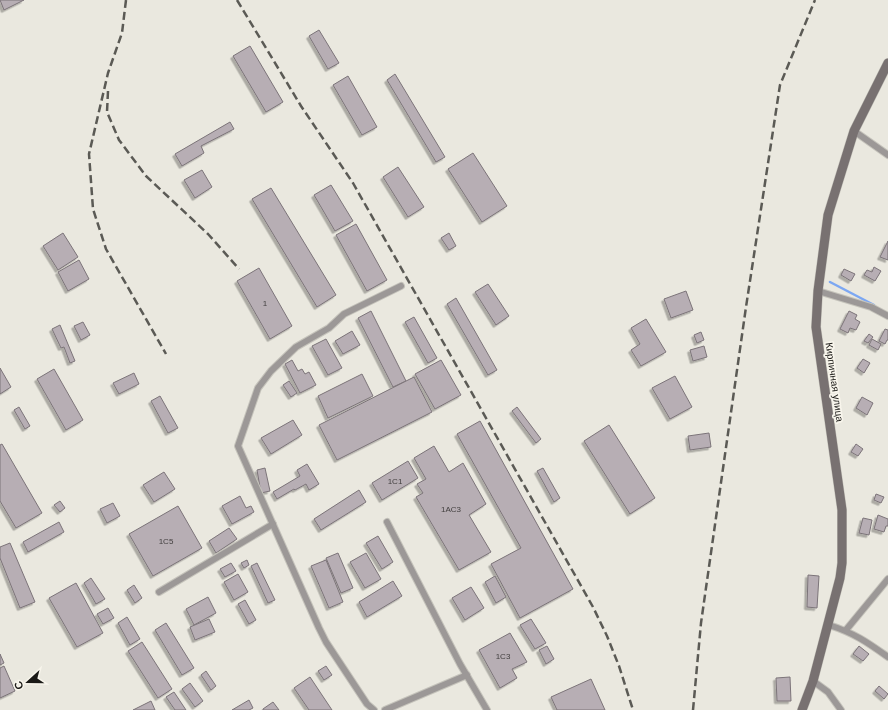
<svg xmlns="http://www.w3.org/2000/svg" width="888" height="710" font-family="Helvetica,sans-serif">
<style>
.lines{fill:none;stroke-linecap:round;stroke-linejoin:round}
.stream{stroke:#7ca7f2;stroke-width:2.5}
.building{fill:#b7aeb4;stroke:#7c7479;filter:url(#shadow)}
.street-casing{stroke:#c5c3bb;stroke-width:8}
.secondary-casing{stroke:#c5c3bb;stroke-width:10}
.street{stroke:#9c9897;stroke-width:6}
.secondary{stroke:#787171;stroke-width:9}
.rail{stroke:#5b5a55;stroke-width:2.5;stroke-dasharray:8 4;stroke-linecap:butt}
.labels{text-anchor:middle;stroke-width:3.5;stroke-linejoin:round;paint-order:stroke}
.number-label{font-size:8px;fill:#413e3e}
.street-label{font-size:10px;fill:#1a1916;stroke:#f8f5ec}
</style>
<defs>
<filter id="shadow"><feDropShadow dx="-2.5" dy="2.5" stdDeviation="0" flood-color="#0004"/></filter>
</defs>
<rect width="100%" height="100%" fill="#eae8df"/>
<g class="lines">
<path class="stream" d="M830,282L874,305"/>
</g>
<g class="building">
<path d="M0,0H24L4,10Z"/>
<path d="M319,30L339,63L328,69L309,36Z"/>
<path d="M250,46L283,102L266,112L233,56Z"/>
<path d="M395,74L445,157L436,162L387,80Z"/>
<path d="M348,76L377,127L362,135L333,85Z"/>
<path d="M230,122L234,129L201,146L204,153L182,166L175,154Z"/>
<path d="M473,153L507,206L482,222L448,169Z"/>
<path d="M398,167L424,207L408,217L383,177Z"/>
<path d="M202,170L212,187L195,198L184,180Z"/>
<path d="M331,185L353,221L335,231L314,195Z"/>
<path d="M271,188L336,295L317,307L252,199Z"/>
<path d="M356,224L387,280L367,291L336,235Z"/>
<path d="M63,233L78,257L58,270L43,246Z"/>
<path d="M449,233L456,246L449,250L441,238Z"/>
<path d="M888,241V260L880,257Z"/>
<path d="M79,260L89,279L68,291L58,272Z"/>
<path d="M874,267L881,271L875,281L864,275L867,270L872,272Z"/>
<path d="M259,268L292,326L270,339L237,281Z"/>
<path d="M844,269L855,274L851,281L841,275Z"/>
<path d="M488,284L509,316L496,325L475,292Z"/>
<path d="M686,291L693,310L671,318L664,299Z"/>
<path d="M456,298L497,370L488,375L447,304Z"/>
<path d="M371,311L406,381L393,387L358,318Z"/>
<path d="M849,311L857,315L855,319L860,322L856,330L850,328L848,333L840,329Z"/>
<path d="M414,317L437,358L428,363L405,322Z"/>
<path d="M646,319L666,352L641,366L631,350L640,344L631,328Z"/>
<path d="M83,322L90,335L81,340L74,326Z"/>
<path d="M60,325L75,361L70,363L64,347L61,348L52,329Z"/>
<path d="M885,329L888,330V340H887L885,344L879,341Z"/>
<path d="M352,331L360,345L343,354L335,341Z"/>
<path d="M701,332L704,340L697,343L694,335Z"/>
<path d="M869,334L873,337L868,343L864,341Z"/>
<path d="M326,339L342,368L328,375L312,346Z"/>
<path d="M872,339L881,344L878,350L869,345Z"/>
<path d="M704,346L707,357L693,361L690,350Z"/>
<path d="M863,359L870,363L864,373L857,368Z"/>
<path d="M292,360L298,371L302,369L305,374L309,372L316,385L300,393L285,364Z"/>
<path d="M441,360L461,395L435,409L415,374Z"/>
<path d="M0,368L11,387L0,394Z"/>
<path d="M54,369L83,420L66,430L37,379Z"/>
<path d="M134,373L139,384L119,394L113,383Z"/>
<path d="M362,374L373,396L328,418L318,396Z"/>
<path d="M675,376L692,407L670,419L652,388Z"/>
<path d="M414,377L432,412L337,460L319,425Z"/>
<path d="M289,381L297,393L291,397L283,385Z"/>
<path d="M160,396L178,428L168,433L151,401Z"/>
<path d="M862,397L873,403L867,415L856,408Z"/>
<path d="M19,407L30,426L25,429L14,410Z"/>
<path d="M517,407L541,439L536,443L512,411Z"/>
<path d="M293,420L302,435L271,454L261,438Z"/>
<path d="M480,421L573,589L520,618L491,564L521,548L457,434Z"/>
<path d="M609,425L655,498L630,514L584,441Z"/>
<path d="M709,433L711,447L690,450L688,436Z"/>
<path d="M2,444L42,513L16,528L0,501V445Z"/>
<path d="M856,444L863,449L858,456L851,452Z"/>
<path d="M434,446L449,472L463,463L486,504L469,515L491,552L459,570L416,497L423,493L417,484L426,479L414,458Z"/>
<path d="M408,461L418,478L382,500L372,483Z"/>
<path d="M307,464L319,484L309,490L306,484L295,490L294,489L277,499L273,492L300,476L297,470Z"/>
<path d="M265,468L270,491L261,493L257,470Z"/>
<path d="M543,468L560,498L554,502L537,471Z"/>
<path d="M164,472L175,489L154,502L143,485Z"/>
<path d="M359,490L366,502L321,530L314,519Z"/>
<path d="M876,494L884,497L881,503L874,500Z"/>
<path d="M240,496L246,508L251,506L254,512L232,524L222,506Z"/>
<path d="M60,501L65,508L60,512L54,505Z"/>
<path d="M113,503L120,516L107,523L100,509Z"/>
<path d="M178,506L202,548L153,576L129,534Z"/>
<path d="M878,515L888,519V526H886L884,532L874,529Z"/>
<path d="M863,518L872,520L869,535L859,533Z"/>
<path d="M59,522L64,532L28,552L23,542Z"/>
<path d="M229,528L237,539L216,553L209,541Z"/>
<path d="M378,536L393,562L382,569L366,543Z"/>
<path d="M10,543L35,602L20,608L0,558V547Z"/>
<path d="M338,553L353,588L341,593L326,558Z"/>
<path d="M366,553L381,579L365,588L350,562Z"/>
<path d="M247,560L249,565L244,568L241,563Z"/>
<path d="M326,560L343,602L329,608L311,566Z"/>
<path d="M231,563L236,571L225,577L220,569Z"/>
<path d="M257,563L275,600L268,603L251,566Z"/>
<path d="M238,574L248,592L234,600L224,582Z"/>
<path d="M808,575L819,576L817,608L807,607Z"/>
<path d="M495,576L506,597L496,603L485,582Z"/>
<path d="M91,578L105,599L96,604L84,583Z"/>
<path d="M393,581L402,596L367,617L359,602Z"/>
<path d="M76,583L103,633L77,647L49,598Z"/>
<path d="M134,585L142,598L135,603L127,590Z"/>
<path d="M471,587L484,608L465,620L452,598Z"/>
<path d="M208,597L216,613L194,625L186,609Z"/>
<path d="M245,600L256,620L249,624L238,604Z"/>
<path d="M108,608L114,618L103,624L97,614Z"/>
<path d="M127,617L140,639L130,645L118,623Z"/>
<path d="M209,619L215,632L195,640L190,627Z"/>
<path d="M531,619L546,643L535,649L520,625Z"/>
<path d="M166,623L194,668L182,675L155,630Z"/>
<path d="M510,633L527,662L512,669L517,678L500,688L479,650Z"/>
<path d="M142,642L172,689L158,698L128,651Z"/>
<path d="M547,646L554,659L546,664L539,650Z"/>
<path d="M859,646L869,654L863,661L853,654Z"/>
<path d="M0,654L4,663L0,665Z"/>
<path d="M4,666L15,691L0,698V668Z"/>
<path d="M326,666L332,675L324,680L318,671Z"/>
<path d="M206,671L216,686L211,690L201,675Z"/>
<path d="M310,677L332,710H309L294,688Z"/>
<path d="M790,677L791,701H777L776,678Z"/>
<path d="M591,679L605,710H557L551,697Z"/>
<path d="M190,683L203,701L195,707L182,689Z"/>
<path d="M879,686L888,694L884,699L875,691Z"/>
<path d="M174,692L186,710H175L166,697Z"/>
<path d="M249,700L253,708L249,710H232Z"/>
<path d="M151,701L155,710H133Z"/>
<path d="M273,702L279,710H263V709Z"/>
</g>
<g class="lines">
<defs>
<g id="street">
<path d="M854,131L888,155"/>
<path d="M818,291L871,307L888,316"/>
<path d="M387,522L460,664L487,710"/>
<path d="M159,592L273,524"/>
<path d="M829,625C854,633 867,642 888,657"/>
<path d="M846,630L888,579"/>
<path d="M813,681L828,692L841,710"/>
<path d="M374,710L367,704L326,642L319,628L238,446L258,388L271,371L296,347L329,328L344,314L401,286"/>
<path d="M385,710L467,675"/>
</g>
<path id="secondary" d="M802,710L813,681L840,578L842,563V510L816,327L818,291L828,215L854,131L888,63"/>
</defs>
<use href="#street" class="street-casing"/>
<use href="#secondary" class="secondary-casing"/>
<use href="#street" class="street"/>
<use href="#secondary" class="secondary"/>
<g class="rail">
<path d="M126,0L122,33L108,73L89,154L93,209L106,249L166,354"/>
<path d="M237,0L301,106L353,183L593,607L607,636L619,666L633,710"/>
<path d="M108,91L107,112L119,140L146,176L208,234L239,269"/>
<path d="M693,710L701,623L746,307L780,85L815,0"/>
</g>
</g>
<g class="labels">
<g class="number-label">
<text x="265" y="306">1</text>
<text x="395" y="484">1С1</text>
<text x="451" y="512">1АС3</text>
<text x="166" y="544">1С5</text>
<text x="503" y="659">1С3</text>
</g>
<g class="street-label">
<text transform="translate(835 382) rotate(82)" y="4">Кирпичная улица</text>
</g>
</g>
<g transform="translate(28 682) rotate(249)" stroke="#f8f5ec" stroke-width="3" paint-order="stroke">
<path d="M0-3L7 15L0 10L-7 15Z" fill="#1a1916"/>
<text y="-6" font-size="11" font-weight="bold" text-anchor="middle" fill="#1a1916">С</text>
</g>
</svg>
